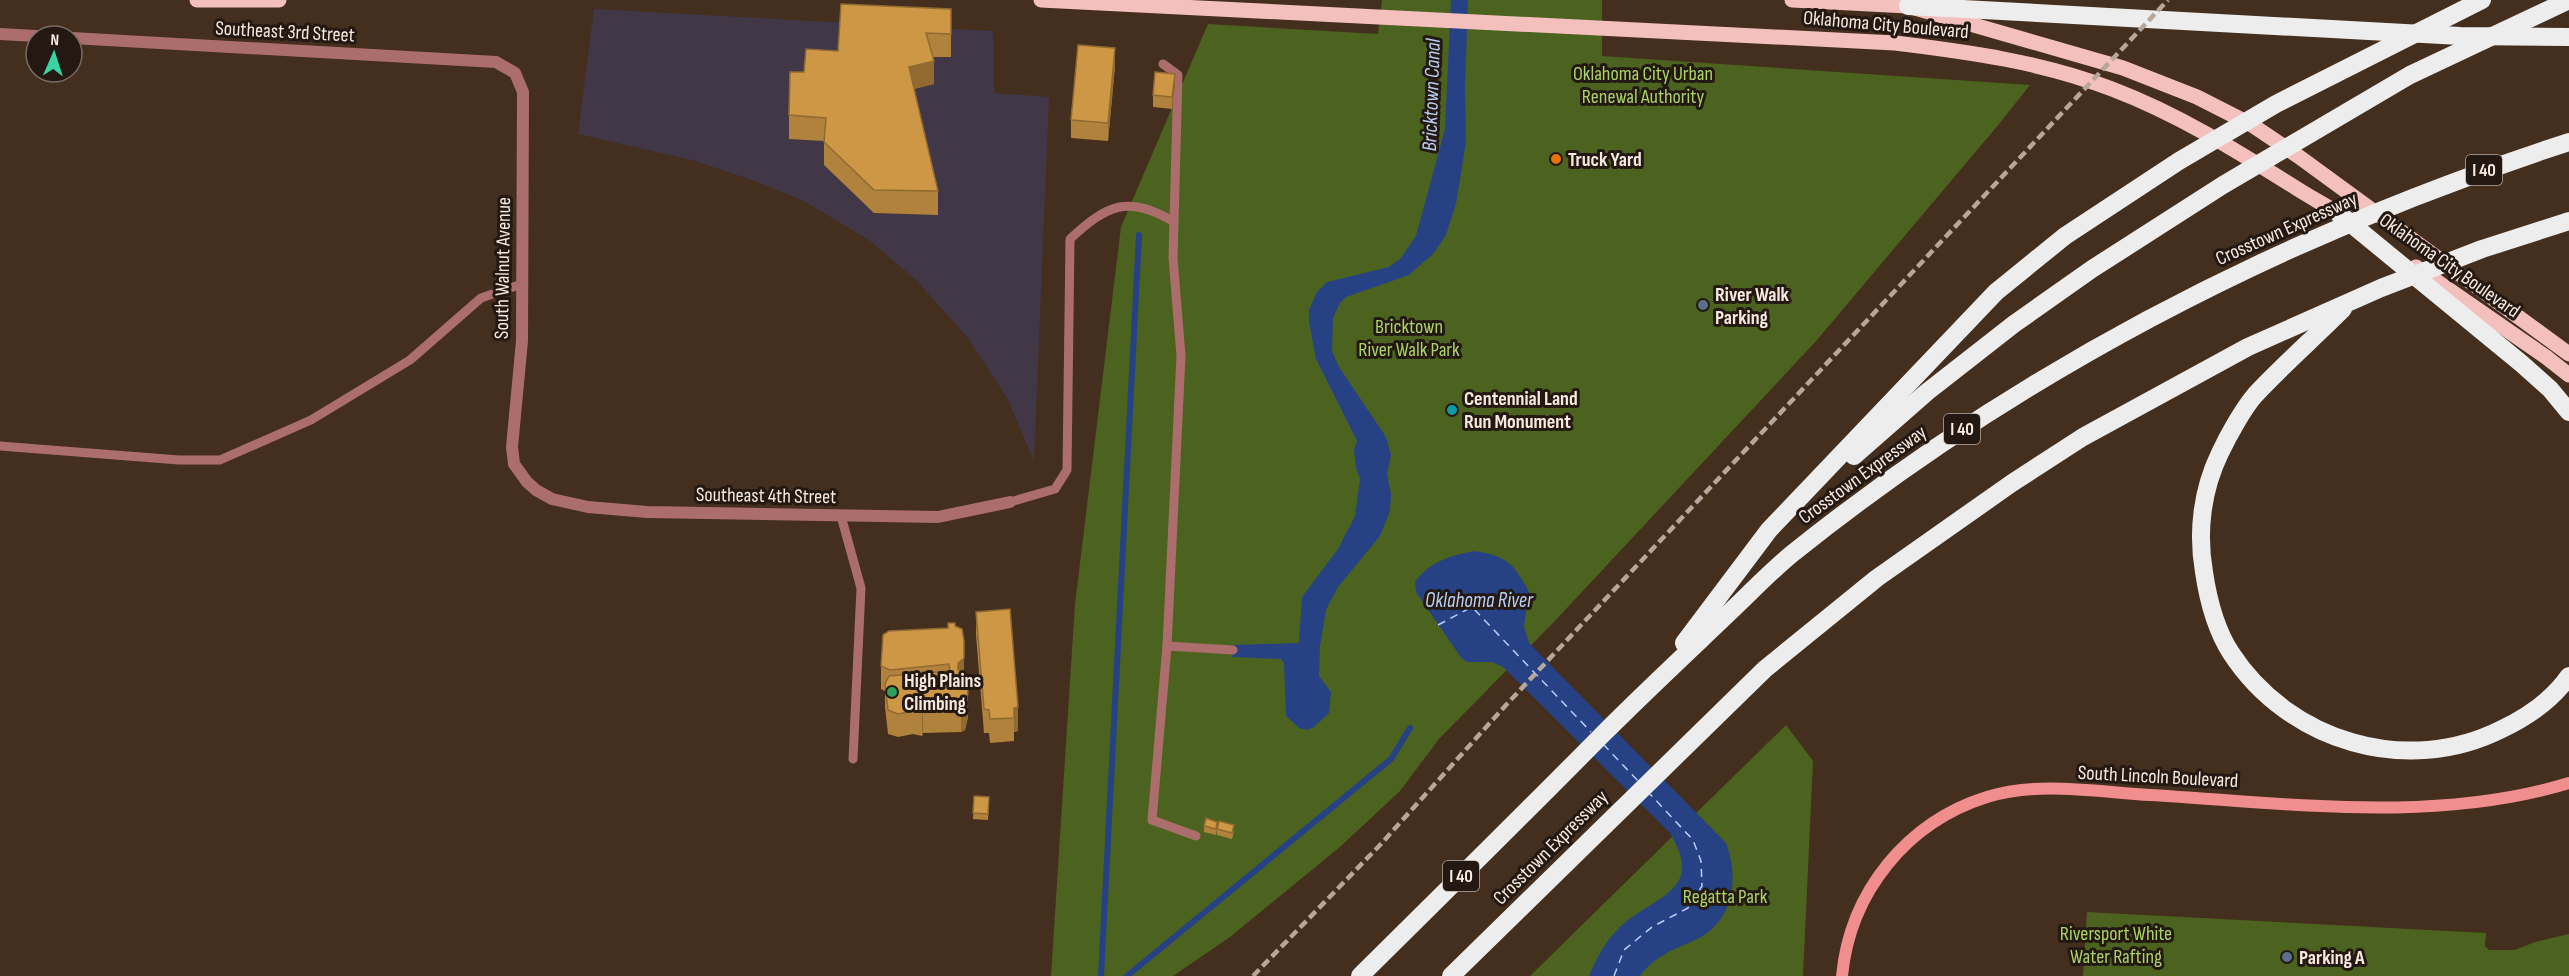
<svg xmlns="http://www.w3.org/2000/svg" width="2569" height="976" font-family="'Sofia Sans Condensed',sans-serif">
<style>
.industrial{fill:#413747}
.green{fill:#4b631f}
.water{fill:#264285}
.lines{fill:none;stroke-linecap:round;stroke-linejoin:round}
.stream{stroke:#264285;stroke-width:6}
.ferry{stroke:#bacef5;stroke-width:1.5;stroke-dasharray:8 6;stroke-linecap:butt}
.lane{stroke:#ac6e6d;stroke-width:9}
.street{stroke:#ac6e6d;stroke-width:12}
.secondary{stroke:#f08d8d;stroke-width:12}
.primary{stroke:#f4c0be;stroke-width:15}
.highway{stroke:#ededed;stroke-width:18}
.rail{stroke:#b7a79a;stroke-width:4.5;stroke-dasharray:9 4.5;stroke-linecap:butt}
.wall{fill:#b0823c}
.shaded-wall{fill:#906a31}
.building{fill:#cd9746;stroke:#906a31;stroke-width:1.5}
.food-dot{fill:#e8710a;stroke:#231912;stroke-width:2}
.service-dot{fill:#5c6f8a;stroke:#231912;stroke-width:2}
.culture-dot{fill:#0f9aa8;stroke:#231912;stroke-width:2}
.leisure-dot{fill:#2e9e5b;stroke:#231912;stroke-width:2}
.labels{text-anchor:middle;stroke-width:6;stroke-linejoin:round;paint-order:stroke}
.shield{fill:#231912;stroke:#b7aba2;stroke-width:1.5}
.shield-label{font-size:18px;font-weight:bold;fill:#f7e9df}
.street-label{font-size:20px;fill:#f7e9df;stroke:#231912}
.park-label{font-size:20px;fill:#abd465;stroke:#231912}
.poi-label{font-size:20px;font-weight:bold;fill:#f7e9df;stroke:#231912;text-anchor:start}
.water-label{font-size:21px;font-style:italic;fill:#bacef5;stroke:#231912}
</style>
<rect width="100%" height="100%" fill="#442e1e"/>
<path class="industrial" d="M594,9L993,31L994,93L1049,97L1034,461L1007,398L968,338L917,281L869,240L804,201L752,180L692,160L578,134Z"/>
<g class="green">
<path d="M1382,0H1602V56L2030,85L1999,124L1817,340L1552,624L1439,739L1400,791L1341,846L1230,937L1173,976H1051L1075,604L1121,227L1208,24L1378,34Z"/>
<path d="M1786,725L1813,761L1803,976H1530Z"/>
<path d="M2087,912L2486,933L2485,946L2489,950H2515L2535,942L2569,934V976H2083Z"/>
</g>
<g class="water">
<path d="M1451,0H1468L1465,88L1466,142L1456,204L1446,235L1434,253L1409,275L1346,297L1340,303L1333,318L1332,351L1339,367L1386,437L1391,455L1387,474L1391,494L1390,511L1380,536L1338,587L1326,610L1320,646L1319,676L1331,692L1329,713L1314,727L1307,730L1299,728L1286,716L1284,663L1281,659L1232,657L1233,645L1299,643L1302,597L1338,549L1355,516L1360,479L1356,468L1354,450L1357,441L1316,359L1309,322V310L1317,292L1327,282L1389,267L1400,259L1416,236L1445,129Z"/>
<path d="M1475,551C1507,556 1514,564 1529,592L1524,627L1529,643L1726,843C1740,880 1733,924 1693,941C1672,950 1654,957 1640,976H1589C1597,957 1606,940 1621,926C1654,896 1707,891 1669,832L1503,667L1492,662H1467L1462,659L1416,592L1415,582C1429,562 1451,555 1475,551Z"/>
</g>
<g class="lines">
<g class="stream">
<path d="M1101,976L1139,235"/>
<path d="M1127,976L1391,759L1410,728"/>
</g>
<g class="ferry">
<path d="M1438,625L1472,607L1591,732"/>
<path d="M1603,744L1639,782"/>
<path d="M1614,976L1624,950L1652,927L1688,908L1702,886L1701,861L1693,840L1650,794"/>
</g>
<g class="lane">
<path d="M1163,64L1178,75L1173,258L1181,356L1167,646L1152,820L1196,836"/>
<path d="M0,446L179,460H220L311,420L410,360L481,298L522,284"/>
<path d="M1010,502L1055,489L1067,470L1070,239C1107,205 1128,194 1174,222"/>
<path d="M841,516L861,588L853,759"/>
<path d="M1167,646L1233,650"/>
</g>
<g class="street">
<path d="M0,34L36,36"/>
<path d="M72,38L496,62L515,73L523,92L522,341L512,447L514,464L527,482L536,490L552,499L588,507L647,512L938,517L1010,502"/>
</g>
<path class="secondary" d="M1842,976C1850,892 1907,822 1987,797C2038,781 2097,792 2150,795C2288,803 2434,824 2569,783"/>
<g class="primary">
<path d="M197,0H279"/>
<path d="M1041,0L1895,43C1969,52 2042,62 2112,89C2178,114 2237,151 2296,188C2313,199 2331,208 2347,219"/>
<path d="M1792,0L1908,6L2123,68L2197,97L2252,125L2298,156L2569,354"/>
<path d="M2416,267L2546,357L2569,375"/>
</g>
<g class="highway">
<path d="M1908,6L2460,36L2569,37"/>
<path d="M2338,213L2522,364L2550,389L2569,412"/>
<path d="M2343,309C2314,338 2283,365 2255,395C2243,409 2228,436 2220,453C2202,490 2197,532 2204,572C2208,599 2216,630 2231,653C2289,742 2407,777 2502,729C2527,717 2553,699 2569,676"/>
<path d="M1854,456L1927,392L2014,324L2092,269L2223,185L2410,75L2569,0"/>
<path d="M1684,643L1769,530L1996,292L2065,236L2179,161L2276,104L2482,0"/>
<path d="M1360,976C1442,895 1523,815 1604,733C1646,691 1690,650 1733,609C1753,590 1772,570 1793,553C2024,368 2288,233 2569,142"/>
<path d="M1451,976L1765,669L1877,578L2012,483L2083,437L2248,347L2381,288L2482,249L2569,221"/>
</g>
<path class="rail" d="M1253,976L1380,845L1506,705L2168,0"/>
</g>
<g class="wall">
<path d="M951,9V57H933L934,84L914,89L938,191V215L874,213L824,165V141L789,139V115L804,72L838,51Z"/>
<path d="M1115,66L1108,141L1071,138V120Z"/>
<path d="M1175,86L1172,109L1153,107V95Z"/>
<path d="M1010,609L1018,731L1014,732V741L990,743L989,733H984L976,635V612Z"/>
<path d="M889,631L964,672L968,717L965,730L961,732L923,733L922,736L913,734L898,737L888,734L885,707V691L881,689V666Z"/>
<path d="M974,796L989,797L988,820L973,819Z"/>
<path d="M1204,826L1234,831L1232,839L1217,835V829L1216,835L1204,832Z"/>
</g>
<g class="shaded-wall">
<path d="M1115,48V66L1108,141V123Z"/>
<path d="M934,61V84L909,90V67Z"/>
<path d="M1175,74V86L1172,109V97Z"/>
<path d="M964,641V682L958,687V663Z"/>
<path d="M968,693V717L965,730L961,732V708Z"/>
<path d="M1018,707V731L1014,732V741V708Z"/>
<path d="M923,709V733L922,736V712Z"/>
</g>
<g class="building">
<path d="M841,4L951,9V34L926,33L934,61L909,67L938,191L874,190L824,142L826,118L789,115L790,72H804L806,49L838,51Z"/>
<path d="M1078,45L1115,48L1108,123L1071,120Z"/>
<path d="M1155,72L1175,74L1172,97L1153,95Z"/>
<path d="M1010,609L1018,707L1014,708V718L990,719L989,710L984,709L976,612Z"/>
<path d="M948,623H955V626L962,629L964,641V658L958,663V670L964,671L966,676L968,693L965,706L961,708L923,709L922,712L913,711L898,714L888,710L885,684L889,676L950,671L949,664L890,670L881,666L883,635L889,631L948,628Z"/>
<path d="M974,796L989,797L988,814L973,813Z"/>
<path d="M1206,818L1217,822L1216,829L1204,826Z"/>
<path d="M1219,821L1234,825L1232,833L1217,829Z"/>
</g>
<circle class="food-dot" cx="1556" cy="159" r="6"/>
<g class="service-dot">
<circle cx="1703" cy="305" r="6"/>
<circle cx="2287" cy="957" r="6"/>
</g>
<circle class="culture-dot" cx="1452" cy="410" r="6"/>
<circle class="leisure-dot" cx="892" cy="692" r="6"/>
<g class="labels">
<g class="shield">
<rect x="2466" y="155" width="36" height="30" rx="4.5"/>
<rect x="1944" y="414" width="36" height="30" rx="4.5"/>
<rect x="1443" y="861" width="36" height="30" rx="4.5"/>
</g>
<g class="shield-label">
<text x="2484" y="176">I 40</text>
<text x="1962" y="435">I 40</text>
<text x="1461" y="882">I 40</text>
</g>
<g class="street-label">
<text transform="translate(1886 24) rotate(5)" y="7">Oklahoma City Boulevard</text>
<text transform="translate(285 31) rotate(3)" y="7">Southeast 3rd Street</text>
<text transform="translate(2286 228) rotate(-24)" y="7">Crosstown Expressway</text>
<text transform="translate(2450 265) rotate(35)" y="7">Oklahoma City Boulevard</text>
<text transform="translate(502 268) rotate(-89)" y="7">South Walnut Avenue</text>
<text transform="translate(1862 474) rotate(-36)" y="7">Crosstown Expressway</text>
<text transform="translate(766 495) rotate(1)" y="7">Southeast 4th Street</text>
<text transform="translate(2158 776) rotate(3)" y="7">South Lincoln Boulevard</text>
<text transform="translate(1550 847) rotate(-45)" y="7">Crosstown Expressway</text>
</g>
<g class="park-label">
<text x="1643" y="80">Oklahoma City Urban<tspan x="1643" dy="23">Renewal Authority</tspan></text>
<text x="1409" y="333">Bricktown<tspan x="1409" dy="23">River Walk Park</tspan></text>
<text x="1725" y="903">Regatta Park</text>
<text x="2116" y="940">Riversport White<tspan x="2116" dy="23">Water Rafting</tspan></text>
</g>
<g class="poi-label">
<text x="1568" y="166">Truck Yard</text>
<text x="1715" y="301">River Walk<tspan x="1715" dy="23">Parking</tspan></text>
<text x="1464" y="405">Centennial Land<tspan x="1464" dy="23">Run Monument</tspan></text>
<text x="904" y="687">High Plains<tspan x="904" dy="23">Climbing</tspan></text>
<text x="2299" y="964">Parking A</text>
</g>
<g class="water-label">
<text transform="translate(1431 95) rotate(-88)" y="7">Bricktown Canal</text>
<text x="1479" y="607">Oklahoma River</text>
</g>
</g>
<g transform="translate(54 54) rotate(3)"><circle r="28" fill="#231912" stroke="#786c64" stroke-width="1.5"/>
<path d="M0-4.5L10 22L0 15L-10 22Z" fill="#38d4a6"/>
<text y="-9" font-size="16" font-weight="bold" text-anchor="middle" fill="#f7e9df">N</text>
</g>
</svg>
